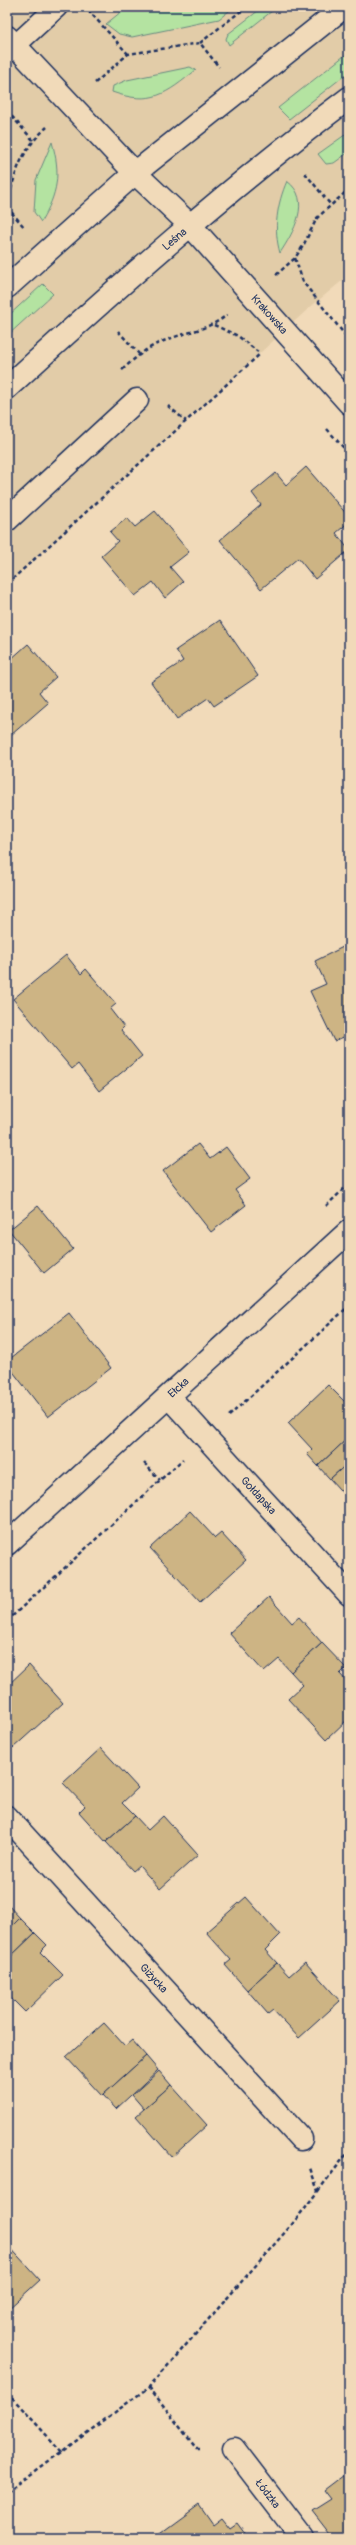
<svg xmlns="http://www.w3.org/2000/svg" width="356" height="2545" font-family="Pangolin,sans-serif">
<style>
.built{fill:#e2cca8}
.grass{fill:#b4e3a1;stroke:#688980}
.building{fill:#cdb484;stroke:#1b2f5e}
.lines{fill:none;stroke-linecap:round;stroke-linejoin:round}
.service-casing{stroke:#1b2f5e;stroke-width:23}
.minor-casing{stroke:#1b2f5e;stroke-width:25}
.secondary-casing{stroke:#1b2f5e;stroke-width:25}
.path{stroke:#1b2f5e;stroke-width:2.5;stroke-dasharray:4 3;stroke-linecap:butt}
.service{stroke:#f1dab9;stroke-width:20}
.minor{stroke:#f1dab9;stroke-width:22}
.secondary{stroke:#f1dab9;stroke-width:22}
.labels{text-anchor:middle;stroke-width:3.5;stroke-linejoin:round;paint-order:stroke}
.street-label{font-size:11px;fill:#1b2f5e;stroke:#f1dab9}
</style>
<rect width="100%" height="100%" fill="#f1dab9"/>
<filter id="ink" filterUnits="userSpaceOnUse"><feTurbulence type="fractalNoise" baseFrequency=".025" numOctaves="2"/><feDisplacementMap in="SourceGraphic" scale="8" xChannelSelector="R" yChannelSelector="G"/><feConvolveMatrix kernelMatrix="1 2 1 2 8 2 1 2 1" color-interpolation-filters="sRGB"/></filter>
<g filter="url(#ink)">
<path class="built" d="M7,7H349V275L308,309L7,584Z"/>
<g class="grass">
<path d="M127,7H234L219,19L132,37L119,34L106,24Z"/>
<path d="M263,7H277L229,45L226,39L228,34Z"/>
<path d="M349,52V72L289,119L278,108Z"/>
<path d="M190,67L196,70C166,94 152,106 112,92L113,86L127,80Z"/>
<path d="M349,132V152L334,163L326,164L318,154Z"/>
<path d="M52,142C61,174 58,193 41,222L34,212L36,180Z"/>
<path d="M287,181C313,200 293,233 280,253C273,229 277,204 287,181Z"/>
<path d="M43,284L53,294L7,336V317Z"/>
</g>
<g class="building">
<path d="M306,467L349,517V522L336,533L349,550L315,579L298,558L261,589L220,540L261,505L252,493L276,473L286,485Z"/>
<path d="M155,511L189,552L170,567L183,582L165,598L153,582L135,596L101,556L118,541L110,532L127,518L135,527Z"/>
<path d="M220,620L258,676L214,706L208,698L177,719L151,682L183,661L176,650Z"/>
<path d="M28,644L56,677L39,692L48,703L11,735L7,731V656L10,660Z"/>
<path d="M349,944V1042L346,1036L334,1041L310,991L326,984L315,961Z"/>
<path d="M66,955L81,974L86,969L116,1004L110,1009L124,1027L121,1030L142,1056L99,1091L78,1064L72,1069L13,999Z"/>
<path d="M198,1144L210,1159L226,1147L250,1179L235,1190L246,1205L211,1232L163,1171Z"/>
<path d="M38,1206L73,1249L44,1273L9,1230Z"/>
<path d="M69,1313L111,1368L48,1417L7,1364V1361Z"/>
<path d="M328,1385L349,1406V1437L318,1466L307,1454L312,1449L288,1423Z"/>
<path d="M349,1437V1462L330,1479L318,1466Z"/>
<path d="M349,1462V1500L330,1479Z"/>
<path d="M190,1511L215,1538L221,1533L246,1560L200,1602L150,1548Z"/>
<path d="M269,1597L292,1623L299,1617L322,1643L291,1672L279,1659L264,1672L229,1633Z"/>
<path d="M322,1643L346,1668L340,1674L349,1684V1718L326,1740L288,1699L303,1685L291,1672Z"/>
<path d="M29,1665L63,1703L13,1748L7,1742V1686Z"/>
<path d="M101,1748L138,1788L122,1803L135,1816L106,1842L79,1812L85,1806L63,1783Z"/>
<path d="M135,1816L148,1830L163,1816L198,1855L160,1889L139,1866L133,1871L106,1842Z"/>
<path d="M246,1897L280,1935L265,1950L277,1963L247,1990L225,1965L231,1960L206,1932Z"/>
<path d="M7,1904L20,1918L7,1931Z"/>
<path d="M20,1918L35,1933L7,1960V1931Z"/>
<path d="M35,1933L47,1945L40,1952L63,1975L25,2012L7,1994V1960Z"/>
<path d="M305,1962L340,2001L299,2038L273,2010L268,2014L247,1990L277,1963L289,1976Z"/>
<path d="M104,2023L125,2046L132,2040L146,2056L102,2096L66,2057Z"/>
<path d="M146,2056L158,2070L116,2109L103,2095Z"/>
<path d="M159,2071L171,2085L144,2109L132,2095Z"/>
<path d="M171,2085L207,2125L172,2157L136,2116Z"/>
<path d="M7,2244L40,2280L7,2310Z"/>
<path d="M349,2471V2538H333L312,2511L331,2499L324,2490Z"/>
<path d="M199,2505L213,2525L222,2518L230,2528L237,2523L248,2538H160L158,2535Z"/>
</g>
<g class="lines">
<defs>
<path id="service" d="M7,53L57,7"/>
<g id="minor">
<path id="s1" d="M7,37L135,173L190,225L349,403"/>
<path d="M7,520L137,400"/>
<path id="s2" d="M169,1397L349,1594"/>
<path id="s3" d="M7,1544L349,1231"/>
<path id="s4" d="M7,1817L301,2139"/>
<path id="s5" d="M234,2449L302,2538"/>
</g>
<g id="secondary">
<path d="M7,287L135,173L344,7"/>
<path id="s6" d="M7,388C117,287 229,188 349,98"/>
</g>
</defs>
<use href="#service" class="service-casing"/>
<use href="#minor" class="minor-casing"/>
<use href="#secondary" class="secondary-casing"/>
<g class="path">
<path d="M88,10L128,54"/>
<path d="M200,43L246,7"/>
<path d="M95,83L128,54L200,43L219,67"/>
<path d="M7,111L33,140"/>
<path d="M305,173L330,204"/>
<path d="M7,203C17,169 20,152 47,127"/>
<path d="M7,207L25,228"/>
<path d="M295,258L303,282L349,340"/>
<path d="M276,275L295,258L303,246L317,218L349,189"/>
<path d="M214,325L238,336L258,352"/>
<path d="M118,331L139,354"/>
<path d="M122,370C134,359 145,349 159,343C183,332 207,331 227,315"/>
<path d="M168,406L186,421"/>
<path d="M327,429L349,454"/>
<path d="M7,584L260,354"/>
<path d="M326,1206L349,1184"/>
<path d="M229,1416L349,1306"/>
<path d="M144,1463L160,1480"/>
<path d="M7,1621L183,1459"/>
<path d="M318,2191L349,2151"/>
<path d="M149,2387L196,2448H203"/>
<path d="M7,2392L62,2452"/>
<path d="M7,2492L149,2387L294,2222L318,2191L310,2168"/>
</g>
<use href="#service" class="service"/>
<use href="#minor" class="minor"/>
<use href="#secondary" class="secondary"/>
</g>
</g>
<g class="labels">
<g class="street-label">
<text dy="4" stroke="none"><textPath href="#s6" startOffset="224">Leśna</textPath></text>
<text dy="4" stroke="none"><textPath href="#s1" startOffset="382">Krakowska</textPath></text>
<text dy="4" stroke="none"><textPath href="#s3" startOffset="232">Ełcka</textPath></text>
<text dy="4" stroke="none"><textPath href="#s2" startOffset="133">Gołdapska</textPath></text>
<text dy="4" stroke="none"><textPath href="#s4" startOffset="218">Giżycka</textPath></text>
<text dy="4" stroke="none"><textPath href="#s5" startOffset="56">Łódzka</textPath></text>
</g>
</g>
<rect width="356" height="2545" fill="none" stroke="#f1dab9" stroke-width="24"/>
<rect x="12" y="12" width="332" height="2521" fill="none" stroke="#1b2f5e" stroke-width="1.5" filter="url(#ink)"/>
</svg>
